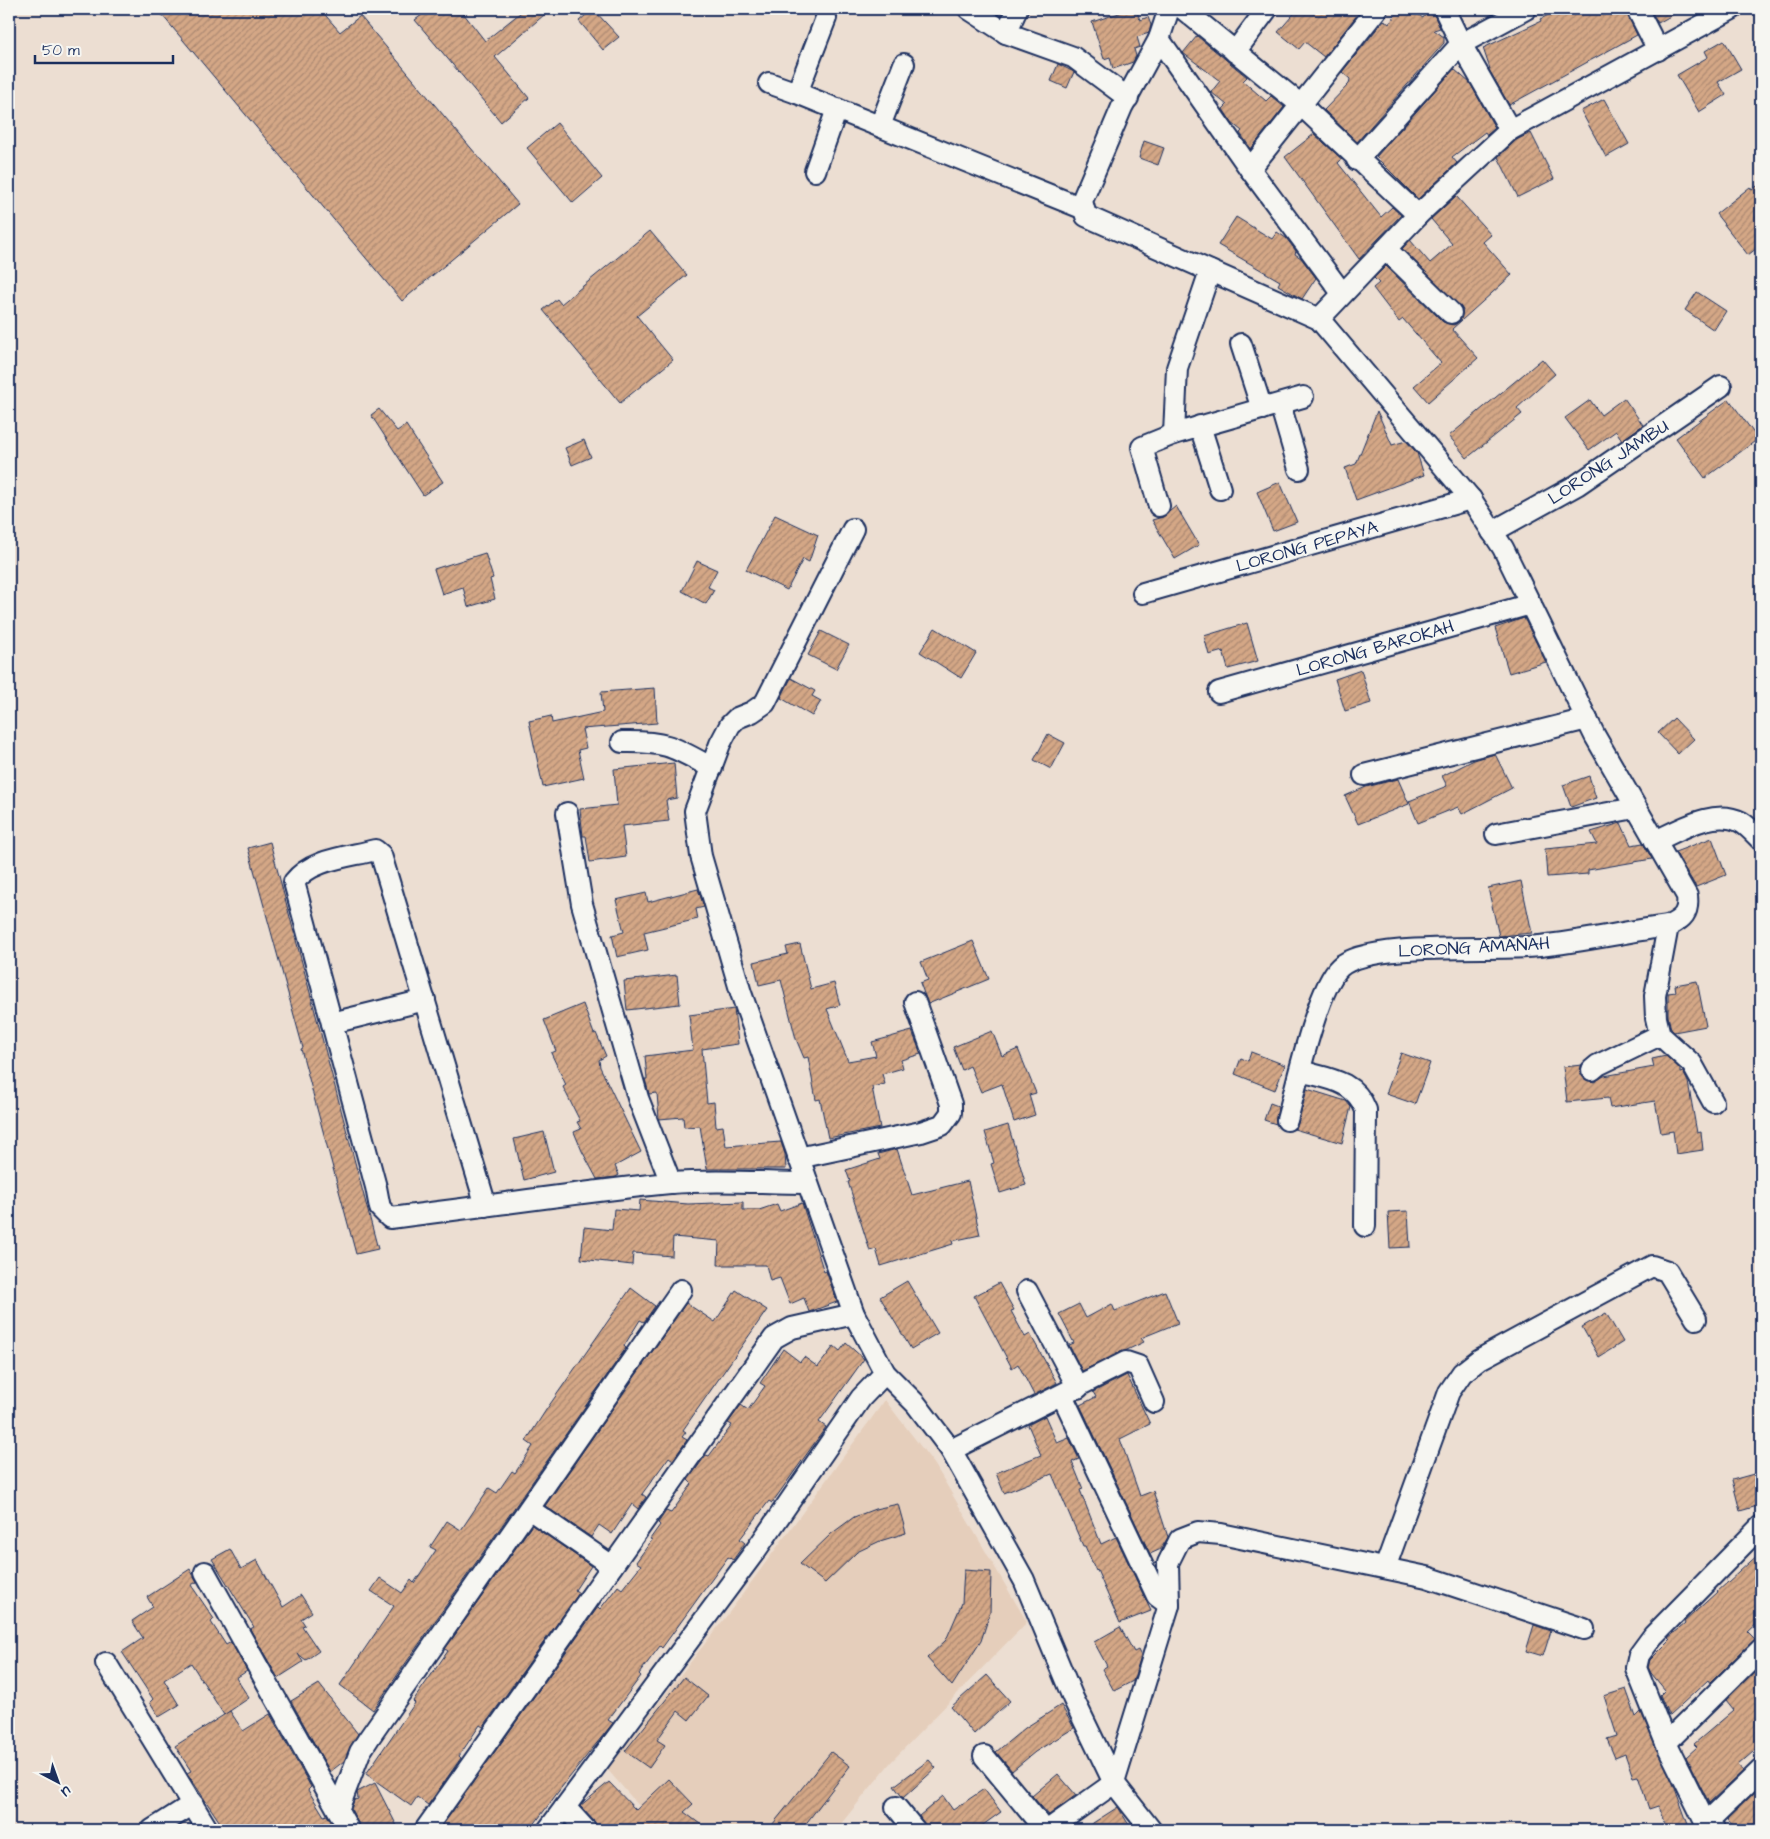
<svg xmlns="http://www.w3.org/2000/svg" width="1770" height="1839" font-family="'Architects Daughter',sans-serif">
<style>
.built{fill:#e5cebb}
.building{fill:url(#building-hatch);stroke:#1b2f5e}
.lines{fill:none;stroke-linecap:round;stroke-linejoin:round}
.minor-casing{stroke:#1b2f5e;stroke-width:24}
.minor{stroke:#f6f6f2;stroke-width:20}
.labels{text-anchor:middle;stroke-width:4;stroke-linejoin:round;paint-order:stroke}
.street-label{font-size:18px;fill:#1b2f5e;stroke:#f6f6f2}
</style>
<defs>
<pattern id="building-hatch" width="6" height="6" patternUnits="userSpaceOnUse" patternTransform="scale(1.25)"><rect width="6" height="6" fill="#d4a786"/><path d="M-1 1l2-2M0 6l6-6M5 7l2-2" fill="none" stroke="#ab8871"/></pattern>
</defs>
<rect width="100%" height="100%" fill="#ecded2"/>
<filter id="ink" filterUnits="userSpaceOnUse"><feTurbulence type="fractalNoise" baseFrequency=".02" numOctaves="2"/><feDisplacementMap in="SourceGraphic" scale="10" xChannelSelector="R" yChannelSelector="G"/><feConvolveMatrix kernelMatrix="1 2 1 2 8 2 1 2 1" color-interpolation-filters="sRGB"/></filter>
<g filter="url(#ink)">
<path class="built" d="M885,1400L935,1465L1027,1622L891,1762L836,1830H660L607,1769L728,1614Z"/>
<g class="building">
<path d="M157,9H320L340,32L360,16L518,204L402,301Z"/>
<path d="M430,9H460L485,41L525,9H551L495,57L529,98L501,122L415,20Z"/>
<path d="M593,9L619,37L603,50L579,21Z"/>
<path d="M1131,9H1136L1140,20L1148,17L1151,25L1149,33L1137,37L1140,47L1134,49L1136,56L1133,62L1113,69L1110,57L1104,59L1092,22Z"/>
<path d="M1298,9H1362L1324,57L1305,42L1299,49L1278,32Z"/>
<path d="M1400,9H1410L1423,18L1429,9L1433,12L1440,28L1434,30L1444,37V43L1357,142L1324,110L1349,84L1350,79L1342,72L1384,20L1389,24Z"/>
<path d="M1561,9H1625L1637,35L1509,105L1488,68L1490,69L1483,48L1541,21L1540,19Z"/>
<path d="M1650,9H1683L1658,23Z"/>
<path d="M1197,36L1247,77L1243,81L1266,101L1271,96L1284,107L1251,149L1240,133L1242,131L1232,123L1223,109L1227,105L1211,92L1220,81L1183,53Z"/>
<path d="M1724,40L1741,69L1718,82L1726,95L1699,112L1677,75L1708,57L1705,51Z"/>
<path d="M1058,64L1074,72L1067,88L1051,81Z"/>
<path d="M1454,69L1470,83L1495,128L1487,135L1485,132L1452,157L1457,163L1418,199L1376,157Z"/>
<path d="M1604,99L1629,144L1606,157L1581,111Z"/>
<path d="M557,123L602,178L573,203L527,148Z"/>
<path d="M1531,133L1554,179L1518,197L1498,157L1516,140Z"/>
<path d="M1314,134L1342,159L1338,163L1381,217L1392,207L1401,215L1359,259L1285,157Z"/>
<path d="M1144,141L1164,148L1158,165L1139,158Z"/>
<path d="M1761,183V245L1748,255L1716,214L1750,187L1752,190Z"/>
<path d="M1456,196L1491,235L1483,242L1512,275L1452,329L1478,358L1428,402L1414,386L1441,363L1403,319L1399,322L1373,288L1379,283L1374,278L1386,266L1443,322L1454,325L1460,321L1463,310L1459,305L1402,249L1410,240L1430,263L1452,244L1431,219Z"/>
<path d="M1236,217L1272,239L1277,232L1286,238L1296,251L1295,254L1301,258L1316,278L1302,299L1278,285L1280,281L1218,245Z"/>
<path d="M650,231L687,275L637,316L673,360L620,403L543,310L557,299L561,304Z"/>
<path d="M1697,292L1726,311L1714,330L1685,310Z"/>
<path d="M1542,359L1555,374L1517,408L1522,414L1467,458L1449,436Z"/>
<path d="M1624,398L1643,425L1622,440L1616,431L1589,450L1565,418L1590,400L1601,415Z"/>
<path d="M1729,399L1758,439L1705,478L1676,438Z"/>
<path d="M379,409L397,431L406,425L443,482L423,495L371,415Z"/>
<path d="M1377,411L1392,445L1406,441L1417,453L1424,475L1356,500L1345,468L1356,464Z"/>
<path d="M584,440L591,457L572,465L565,448Z"/>
<path d="M1280,482L1297,522L1273,531L1257,492Z"/>
<path d="M1176,506L1199,545L1175,559L1152,520L1163,517Z"/>
<path d="M775,515L818,535L809,562L803,559L787,590L746,570Z"/>
<path d="M485,553L493,578L490,579L495,599L468,607L463,587L442,594L434,569Z"/>
<path d="M697,561L717,570L708,587L714,590L706,604L682,591Z"/>
<path d="M1524,618L1546,662L1509,673L1495,628Z"/>
<path d="M1247,623L1258,661L1228,669L1223,651L1209,655L1204,636Z"/>
<path d="M935,628L976,653L961,678L920,652Z"/>
<path d="M821,631L849,645L836,669L808,655Z"/>
<path d="M1361,670L1371,703L1345,711L1335,679Z"/>
<path d="M791,678L815,691L812,696L821,701L812,716L781,698Z"/>
<path d="M655,688L657,723L582,729L586,748L578,750L584,778L543,787L529,721L551,716L552,723L603,712L601,692Z"/>
<path d="M1674,718L1694,739L1678,754L1658,733Z"/>
<path d="M1048,734L1065,743L1051,769L1034,760Z"/>
<path d="M1495,754L1512,788L1462,814L1458,807L1418,823L1409,801L1447,786L1442,776L1474,760Z"/>
<path d="M674,763L677,798L666,800L669,821L622,826L626,857L590,862L586,836H583L580,809L617,805L614,769Z"/>
<path d="M1589,776L1596,798L1571,807L1563,785Z"/>
<path d="M1398,779L1409,804L1358,824L1345,796L1366,787Z"/>
<path d="M1621,823L1631,845L1643,843L1652,859L1588,870V874L1547,877L1545,849L1597,844L1591,832Z"/>
<path d="M1712,838L1726,875L1696,887L1675,852Z"/>
<path d="M270,842L378,1249L356,1254L301,1049L303,1048L248,848Z"/>
<path d="M1521,881L1532,933L1499,936L1488,888Z"/>
<path d="M698,889L704,907L696,909L698,919L644,932L648,950L617,957L612,935L624,932L616,900L646,893L648,902Z"/>
<path d="M973,941L989,979L928,1004L920,983L928,980L921,962Z"/>
<path d="M800,944L811,989L834,983L840,1005L827,1009L848,1061L876,1056L872,1042L912,1031L921,1054L901,1060L903,1068L882,1074L885,1084L872,1087L880,1128L828,1138L820,1099L816,1100L808,1057L804,1058L796,1039L781,980L759,985L754,962L788,954L786,947Z"/>
<path d="M677,975L680,1004L627,1010L624,981Z"/>
<path d="M1697,981L1706,1026L1674,1032L1671,1029L1668,1016V993L1676,992L1675,985Z"/>
<path d="M583,1004L594,1034L596,1033L606,1056L599,1060L600,1067L641,1152L615,1166L619,1175L616,1177L597,1179L582,1151L574,1132L581,1129L577,1122L580,1121L563,1087L566,1085L551,1053L556,1051L544,1020Z"/>
<path d="M734,1009L738,1044L702,1049L707,1103L714,1102L716,1127L723,1126L726,1146L781,1142L785,1154L786,1169H707L700,1126L684,1127L683,1117L659,1119L657,1093L649,1094L645,1079H647L645,1056L693,1050L689,1015Z"/>
<path d="M992,1031L1002,1056L1018,1049L1036,1093L1029,1095L1035,1115L1014,1122L1002,1084L981,1092L970,1066L962,1070L953,1047Z"/>
<path d="M1251,1052L1285,1065L1275,1090L1235,1074L1241,1058L1248,1061Z"/>
<path d="M1401,1053L1430,1063L1415,1104L1386,1094Z"/>
<path d="M1666,1056L1680,1069V1073L1683,1072L1688,1082L1697,1133L1701,1132L1703,1150L1676,1154L1673,1131L1661,1133L1655,1101L1610,1108L1608,1098L1567,1102L1563,1067L1582,1065L1580,1072L1583,1077L1594,1082L1604,1076L1654,1067L1652,1059Z"/>
<path d="M1307,1089L1346,1101L1351,1107L1342,1143L1294,1129L1298,1123Z"/>
<path d="M1270,1103L1278,1106L1276,1124L1264,1120Z"/>
<path d="M1008,1125L1026,1185L1000,1193L991,1164L994,1163L985,1132Z"/>
<path d="M544,1132L554,1172L524,1180L514,1139Z"/>
<path d="M897,1149L912,1195L968,1181L980,1235L952,1241L953,1244L881,1266L876,1249L870,1251L848,1182L850,1181L846,1170L880,1159L878,1154Z"/>
<path d="M640,1200L688,1204L743,1202V1210H759L777,1204L780,1211L802,1203L824,1272L826,1271L837,1302L809,1312L804,1298L790,1304L780,1278L770,1281L766,1265H718L719,1241L673,1237L672,1256L633,1253L632,1265L581,1259L584,1227L612,1230L614,1209L639,1211Z"/>
<path d="M1408,1211L1410,1247L1390,1248L1388,1212Z"/>
<path d="M907,1281L938,1333L911,1349L880,1297Z"/>
<path d="M999,1283L1014,1310L1011,1311L1025,1337L1030,1334L1057,1383L1034,1395L1018,1364L1012,1368L974,1296Z"/>
<path d="M631,1288L655,1306L644,1322L640,1320L624,1346L626,1348L373,1710L340,1685L394,1606L371,1591L380,1578L402,1593L411,1580L414,1583L436,1550L430,1547L447,1521L461,1530L489,1488L497,1493L512,1471L515,1473L533,1446L526,1441L546,1410Z"/>
<path d="M736,1290L767,1310L683,1430L686,1432L682,1437L687,1440L673,1460L669,1457L642,1494L646,1497L638,1509L632,1504L612,1534L599,1525L591,1537L545,1506L686,1303L715,1322Z"/>
<path d="M1165,1291L1178,1323L1141,1338L1144,1342L1082,1371L1069,1345L1074,1343L1059,1314L1079,1304L1086,1318L1112,1304L1115,1311Z"/>
<path d="M1606,1313L1623,1342L1599,1357L1582,1327Z"/>
<path d="M846,1343L864,1359L819,1422L826,1427L772,1503L769,1501L740,1539L745,1543L733,1560L728,1557L662,1648L660,1646L639,1674L641,1676L608,1720L613,1723L561,1788L530,1830H439L598,1607L600,1609L618,1586L622,1589L641,1565L636,1562L652,1540L650,1539L660,1525L658,1523L666,1511L671,1513L692,1484L688,1480L706,1455L709,1456L732,1425L728,1423L741,1405L748,1410L765,1386L760,1383L783,1349L800,1362L804,1357L818,1367L834,1346L840,1351Z"/>
<path d="M1127,1375L1150,1424L1120,1439L1140,1496L1153,1491L1168,1537L1161,1549L1150,1554L1080,1405L1096,1397L1093,1392Z"/>
<path d="M1045,1416L1057,1443L1069,1438L1079,1459L1072,1462L1083,1489L1080,1490L1101,1544L1116,1537L1151,1611L1120,1623L1097,1570L1096,1571L1085,1546H1083L1052,1474L1004,1493L996,1473L1041,1455L1028,1425Z"/>
<path d="M1761,1472V1505L1740,1511L1732,1480Z"/>
<path d="M898,1504L906,1533L880,1541L857,1552L825,1583L800,1564L831,1534L854,1517L875,1509Z"/>
<path d="M532,1525L591,1566L575,1590L579,1593L483,1727L480,1725L459,1756L461,1758L428,1805L417,1797L411,1806L366,1774L415,1703L413,1701L448,1651L445,1649Z"/>
<path d="M230,1549L241,1569L257,1560L283,1607L301,1595L312,1612L301,1619L305,1625L302,1626L319,1651L306,1660L298,1654L303,1662L278,1678L250,1629L254,1627L212,1559Z"/>
<path d="M1761,1552V1620L1748,1632L1755,1639L1710,1683L1708,1680L1669,1716L1660,1695L1665,1690L1651,1673L1648,1667L1650,1660L1670,1640L1668,1638L1685,1624L1684,1622Z"/>
<path d="M190,1569L197,1582L191,1585L214,1619L211,1622L226,1645L231,1642L247,1671L236,1678L249,1698L224,1715L191,1663L164,1680L179,1705L159,1717L150,1702L153,1699L122,1652L143,1638L132,1621L153,1607L147,1597Z"/>
<path d="M964,1570L991,1572L990,1613L981,1641L952,1686L927,1658L946,1640L962,1603Z"/>
<path d="M1534,1625L1551,1631L1543,1656L1526,1651Z"/>
<path d="M1120,1627L1134,1652L1138,1650L1141,1656L1133,1681L1114,1691L1102,1669L1107,1666L1094,1642Z"/>
<path d="M1761,1665V1745L1738,1765L1743,1771L1709,1803L1686,1757L1697,1747L1694,1744L1734,1710L1726,1700Z"/>
<path d="M987,1675L1010,1701L974,1734L951,1707Z"/>
<path d="M684,1677L708,1696L689,1720L678,1711L657,1740L665,1745L649,1768L625,1751Z"/>
<path d="M319,1684L358,1734L344,1761L330,1772L291,1701Z"/>
<path d="M1626,1689L1636,1717L1641,1712L1673,1783L1690,1830H1667L1658,1806L1649,1809L1638,1776L1633,1777L1625,1754L1615,1758L1607,1739L1617,1736L1604,1696Z"/>
<path d="M1061,1705L1074,1728L1035,1752L1012,1771L996,1752L1025,1728Z"/>
<path d="M230,1711L243,1731L270,1714L311,1787L308,1790L324,1816L327,1815L336,1830H225L187,1773L191,1771L175,1746Z"/>
<path d="M831,1752L850,1766L801,1830H768Z"/>
<path d="M929,1760L936,1768L903,1798L894,1786Z"/>
<path d="M1058,1774L1076,1795L1049,1815L1032,1796Z"/>
<path d="M669,1779L693,1804L684,1812L708,1830H598L595,1822L580,1806L609,1782L636,1810Z"/>
<path d="M375,1783L399,1830H361L351,1809L354,1800L358,1799L357,1792Z"/>
<path d="M1759,1788L1761,1790V1820L1750,1830H1737L1727,1819Z"/>
<path d="M984,1789L1001,1812L976,1830H927L919,1816L943,1796L953,1810Z"/>
<path d="M1118,1807L1132,1830H1082Z"/>
</g>
<g class="lines">
<defs>
<g id="minor">
<path d="M969,9L1006,33L1073,57L1128,98"/>
<path d="M1169,9L1159,39L1122,107L1082,201L1086,216L1319,319L1471,499L1503,548L1595,736L1687,896C1689,913 1683,919 1668,926C1621,932 1573,944 1526,947C1486,950 1367,942 1340,967C1317,988 1296,1087 1287,1120"/>
<path d="M1183,9L1301,105L1418,215"/>
<path d="M1444,9L1461,44L1510,130"/>
<path d="M1637,9L1658,50"/>
<path d="M826,18L797,93L1082,208"/>
<path d="M1006,33L1017,9"/>
<path d="M1159,39L1250,169L1342,293"/>
<path d="M1235,52L1267,9"/>
<path d="M769,83L797,93"/>
<path d="M880,126L904,64"/>
<path d="M1357,160L1461,44L1526,9"/>
<path d="M1250,169L1377,9"/>
<path d="M815,171L837,109"/>
<path d="M1386,249L1451,313"/>
<path d="M1210,271L1177,368L1174,434L1303,397"/>
<path d="M1319,319L1418,215L1510,130L1732,9"/>
<path d="M1241,344L1262,409"/>
<path d="M1280,404L1299,469"/>
<path d="M1200,426L1220,489"/>
<path d="M1159,506L1142,447L1174,434"/>
<path d="M853,529L765,703L752,712L737,718L730,725L720,744L695,811L701,856L741,993L854,1314L885,1373L916,1404L951,1450L1024,1580L1073,1698L1114,1783L1151,1830"/>
<path d="M1492,532L1577,485L1721,386"/>
<path d="M1143,593L1471,499"/>
<path d="M1219,692L1531,604"/>
<path d="M622,742C667,741 674,747 712,768"/>
<path d="M1364,775L1587,719"/>
<path d="M567,813L582,904L638,1098L671,1183"/>
<path d="M1496,834L1635,808"/>
<path d="M1655,841C1680,830 1714,808 1741,822C1748,826 1755,834 1761,840"/>
<path d="M1668,926L1655,996L1656,1018L1660,1035L1692,1064L1713,1102"/>
<path d="M332,1023L425,1000"/>
<path d="M1592,1070L1598,1065L1660,1035"/>
<path d="M1300,1071C1329,1079 1354,1080 1366,1110L1365,1226"/>
<path d="M798,1158L921,1132L942,1125L951,1113V1104L915,1002"/>
<path d="M486,1206L381,855L375,850C349,857 311,859 294,882L376,1187L380,1208L390,1218C483,1207 577,1192 670,1183C716,1179 762,1183 807,1183"/>
<path d="M1027,1291L1078,1388"/>
<path d="M1062,1395L1157,1596L1169,1605"/>
<path d="M951,1450L1126,1362L1138,1366L1154,1402"/>
<path d="M529,1509L612,1566"/>
<path d="M1385,1568L1449,1392L1462,1373L1480,1359L1652,1266L1667,1271L1696,1319"/>
<path d="M205,1572L349,1830"/>
<path d="M106,1663L208,1830"/>
<path d="M1666,1743L1761,1649"/>
<path d="M984,1756L1045,1830"/>
<path d="M565,1807L586,1830"/>
<path d="M896,1807L915,1830"/>
<path d="M338,1810L360,1752L369,1738L681,1290"/>
<path d="M152,1830L193,1804"/>
<path d="M425,1830L774,1338L792,1328L854,1314"/>
<path d="M548,1830L756,1550L861,1398L885,1373"/>
<path d="M1048,1830L1114,1783L1169,1605L1168,1563L1180,1539L1198,1532L1221,1534L1427,1577L1584,1629"/>
<path d="M1709,1830L1666,1743L1636,1668L1639,1655L1653,1636L1761,1526"/>
<path d="M1715,1830L1706,1823L1761,1770"/>
</g>
</defs>
<use href="#minor" class="minor-casing"/>
<use href="#minor" class="minor"/>
</g>
</g>
<g class="labels">
<g class="street-label">
<text transform="translate(1608 462) rotate(-33)" y="6">LORONG JAMBU</text>
<text transform="translate(1307 546) rotate(-16)" y="6">LORONG PEPAYA</text>
<text transform="translate(1375 648) rotate(-16)" y="6">LORONG BAROKAH</text>
<text transform="translate(1474 947) rotate(-3)" y="6">LORONG AMANAH</text>
</g>
</g>
<rect width="1770" height="1839" fill="none" stroke="#f6f6f2" stroke-width="30"/>
<rect x="15" y="15" width="1740" height="1809" fill="none" stroke="#1b2f5e" stroke-width="2" filter="url(#ink)"/>
<g transform="translate(58 1782) rotate(139)" stroke="#f6f6f2" stroke-width="4" paint-order="stroke">
<path d="M0-4L9 19L0 12L-9 19Z" fill="#1b2f5e"/>
<text y="-8" font-size="14" font-weight="bold" text-anchor="middle" fill="#1b2f5e">U</text>
</g>
<path d="M35 55v8h138v-8" fill="none" stroke="#1b2f5e" stroke-width="2.5"/>
<text x="42" y="55" font-size="15" fill="#1b2f5e" stroke="#f6f6f2" stroke-width="4" paint-order="stroke">50 m</text>
</svg>
